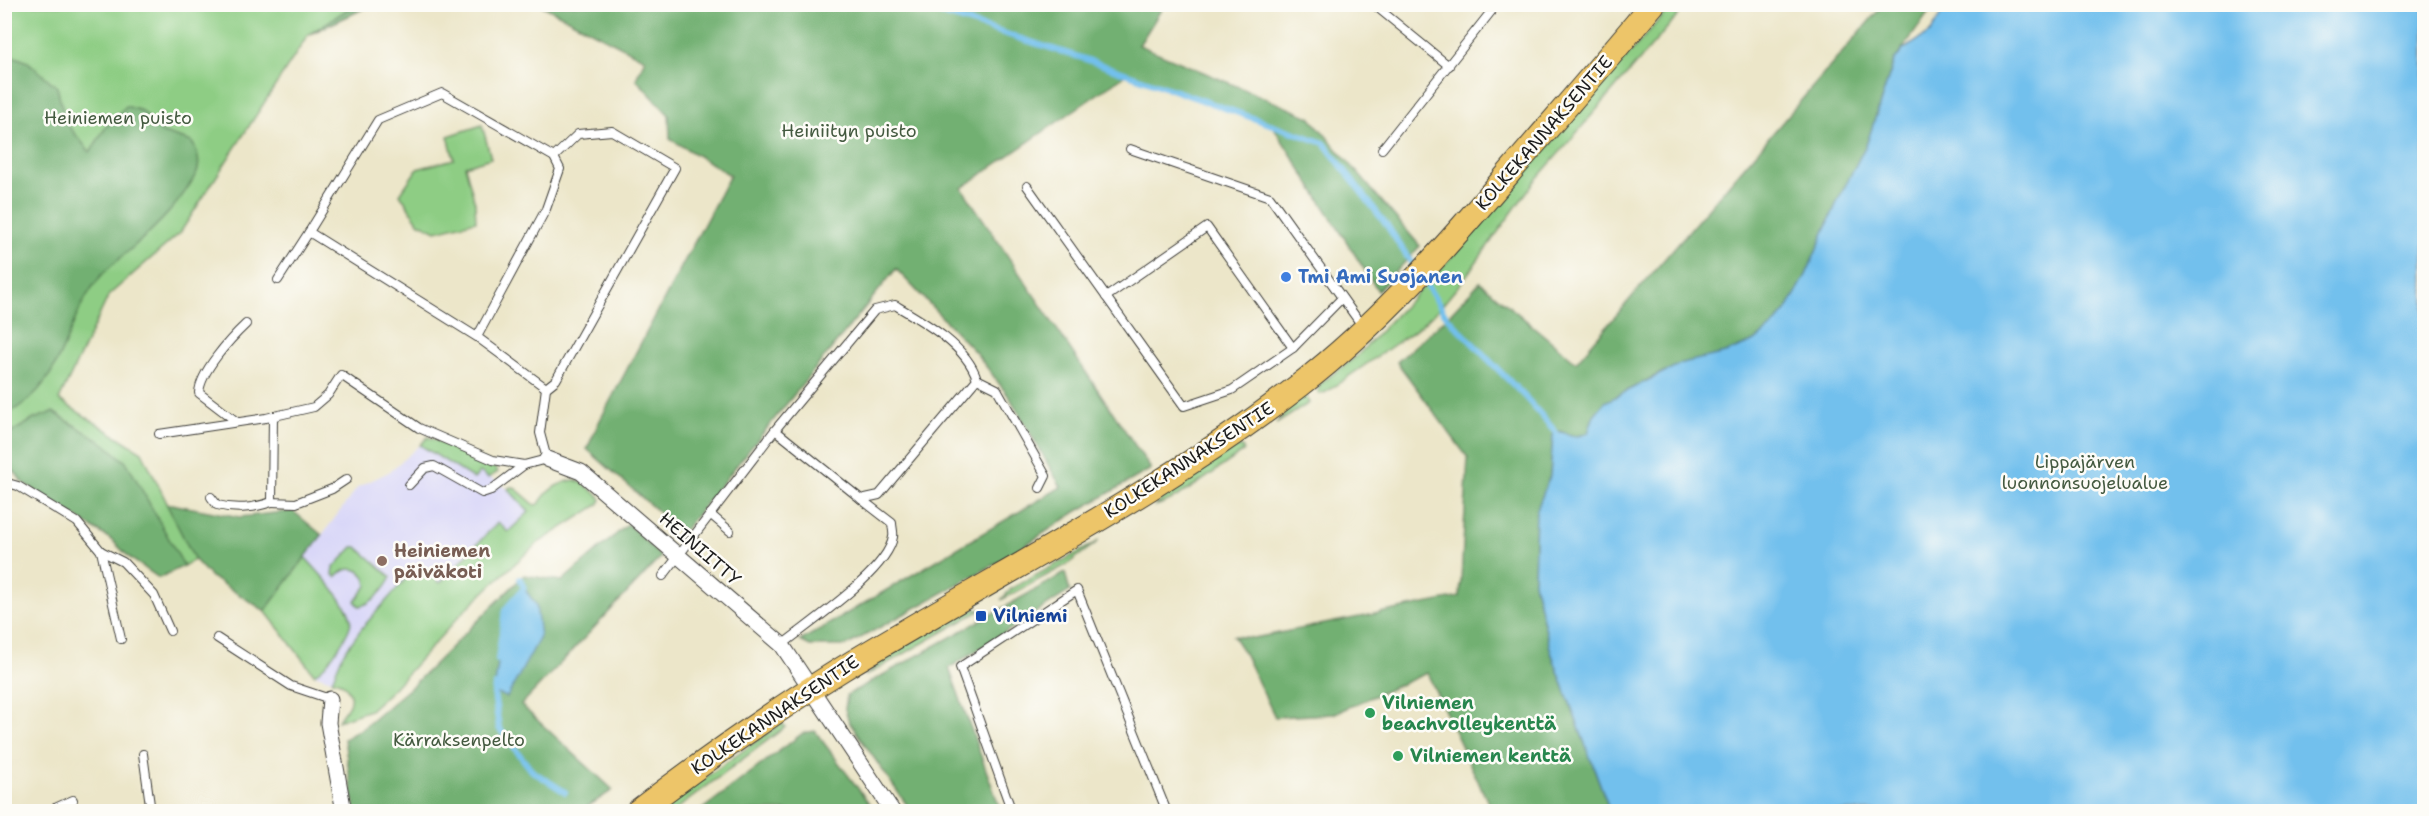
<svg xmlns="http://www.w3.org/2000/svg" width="2429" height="816" font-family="'Shantell Sans',sans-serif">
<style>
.built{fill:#d9d7f8}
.green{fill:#8ecd84;stroke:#557450;stroke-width:1.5}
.forest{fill:#72b072;stroke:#476647;stroke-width:1.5}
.water{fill:#72c0ed;stroke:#476e84;stroke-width:1.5}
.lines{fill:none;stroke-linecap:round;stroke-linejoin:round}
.stream{stroke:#72c0ed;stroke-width:6}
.service-casing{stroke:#3b3a36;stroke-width:10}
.minor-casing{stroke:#3b3a36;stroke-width:17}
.primary-casing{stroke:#3b3a36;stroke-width:26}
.service{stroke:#fff;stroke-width:8}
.minor{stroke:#fff;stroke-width:15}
.primary{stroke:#edc569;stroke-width:24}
.shop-dot{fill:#3f7fe0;stroke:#fdfcf7;stroke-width:2}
.education-dot{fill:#8d6e63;stroke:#fdfcf7;stroke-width:2}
.transit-dot{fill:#1a4fb4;stroke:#fdfcf7;stroke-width:2}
.leisure-dot{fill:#2e9e5b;stroke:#fdfcf7;stroke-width:2}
.labels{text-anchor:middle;stroke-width:5;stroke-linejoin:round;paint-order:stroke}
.park-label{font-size:18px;fill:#445a40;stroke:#fdfcf7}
.street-label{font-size:18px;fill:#1c1c1c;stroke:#fdfcf7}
.shop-label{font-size:18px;font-weight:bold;fill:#366cbe;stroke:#fdfcf7;text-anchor:start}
.education-label{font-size:18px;font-weight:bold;fill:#785e54;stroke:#fdfcf7;text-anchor:start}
.transit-label{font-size:18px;font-weight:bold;fill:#164399;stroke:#fdfcf7;text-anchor:start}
.leisure-label{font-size:18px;font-weight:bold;fill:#27864d;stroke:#fdfcf7;text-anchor:start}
</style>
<rect width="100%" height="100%" fill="#fdfcf7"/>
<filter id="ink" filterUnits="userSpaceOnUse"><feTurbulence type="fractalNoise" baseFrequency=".0167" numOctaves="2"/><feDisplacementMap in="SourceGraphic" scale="12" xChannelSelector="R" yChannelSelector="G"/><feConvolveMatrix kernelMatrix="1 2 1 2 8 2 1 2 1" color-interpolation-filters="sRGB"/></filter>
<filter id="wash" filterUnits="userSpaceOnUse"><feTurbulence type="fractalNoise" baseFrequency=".008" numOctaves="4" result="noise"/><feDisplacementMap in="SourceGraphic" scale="24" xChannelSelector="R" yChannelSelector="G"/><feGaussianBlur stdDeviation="1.35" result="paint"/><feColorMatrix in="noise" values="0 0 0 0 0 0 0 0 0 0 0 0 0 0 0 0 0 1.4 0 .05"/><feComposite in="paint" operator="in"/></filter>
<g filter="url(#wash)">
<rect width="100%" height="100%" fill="#ece6c9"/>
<path class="built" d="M420,445L474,479L480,471L508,489L529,512L508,532L498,522L440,584L419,565L362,628L343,654L332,680L314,674L265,611L358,487L389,472Z"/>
<g class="green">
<path d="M4,5H371L308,35L180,233L109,295L59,400L142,452L195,560L159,578L130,558L112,540L22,482C18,475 13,468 5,466Z"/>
<path d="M1672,5H1687L1534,182L1464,279L1440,308L1414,331L1326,392L1320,394L1318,391L1320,384L1357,356L1453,255Z"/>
<path d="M482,125L491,158L465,166L475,203L476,221L436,231L418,222L400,194L417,169L454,159L448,136Z"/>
<path d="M1305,395L1309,403L1276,424L1285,411Z"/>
<path d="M428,437L491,464L498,472L488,478L480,472L474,479L420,445Z"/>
<path d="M1236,446L1242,447L1244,451C1221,466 1180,500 1155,506L1168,493Z"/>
<path d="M574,480L581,482L599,496L601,500L598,505L538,543L499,578L464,611L394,688L370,710L338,721C341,715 346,710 349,704C354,693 343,680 332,680L343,654L362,628L419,564L440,583L498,522L508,532L529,512L508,489L510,487H514L535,505L539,504C547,490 557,483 574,480Z"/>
<path d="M1099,541L1066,565L1001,600L1011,589Z"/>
<path d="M353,547H357L391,577C386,588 372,605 359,606L355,601L367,586C365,567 348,564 336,577L333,575L334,567Z"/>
<path d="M305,557C316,570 352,606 351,622C350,631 344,639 339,647C331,658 326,668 314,674L265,611Z"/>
<path d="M972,609L981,610L865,676C893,646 937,629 972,609Z"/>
<path d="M782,723L785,727L674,811L657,812Z"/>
</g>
<g class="forest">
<path d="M354,5H371L308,35Z"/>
<path d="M541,5H1164L1139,45L1310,117L1420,246L1378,291L1273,126L1125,75L962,188L1151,469L1076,512L1004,559L846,646H810L800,641L1061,487L1010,398L976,353L896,269L682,533L587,449L599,422L730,175L670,139L669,115L636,79L645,59Z"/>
<path d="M1883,5H1939L1929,12L1894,61L1867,143L1838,200L1806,275L1786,311L1773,326L1755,341L1725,353L1663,372L1605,402L1594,415L1588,433C1577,438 1572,437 1560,431L1553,435L1550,476L1536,513L1534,582L1551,652L1610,811H1492L1427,673L1333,714L1275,717L1243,651L1233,636L1254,638L1460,597L1468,458L1397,362L1447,317L1480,282L1576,362Z"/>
<path d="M5,53L28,62L57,87L66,123L90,152L106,127L126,106L142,111L163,133L192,142C197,150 201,163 197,172C182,202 156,227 132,248C122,257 110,266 101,276C61,322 69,384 5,415Z"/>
<path d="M53,412L105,444L127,463L184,566L159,578L130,558L112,540L22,482C18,475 13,468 5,466V436L34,419Z"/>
<path d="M166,503L240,517L293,511L322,535L265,611L211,577L195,560Z"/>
<path d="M628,524L661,557L521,705L613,790L581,811H355L344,739L363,728L410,688L524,575L562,581Z"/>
<path d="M1065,573L1070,591L949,668L1001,811H911L849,722L845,709L847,695Z"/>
<path d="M815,731L875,811H700L803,733Z"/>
</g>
<g class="water">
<path d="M1946,5H2424V811H1610L1551,652L1534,582L1536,512L1550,476L1553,435L1555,431C1570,432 1571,440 1588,433L1594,415L1605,402L1682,363L1725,353L1755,341L1773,326L1786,311L1806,275L1838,200L1867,143L1894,61L1904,49L1931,32Z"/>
<path d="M524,588L536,605L540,637L507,697L494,693L505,610Z"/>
</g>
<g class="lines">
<g class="stream">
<path d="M911,4L1085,59L1324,143L1388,227L1416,270"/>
<path d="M1422,278L1447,317L1526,398L1555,431"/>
<path d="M498,660L505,610L524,588L520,579"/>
<path d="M495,685L494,693L499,728L532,771L565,792"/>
</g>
</g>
</g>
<g filter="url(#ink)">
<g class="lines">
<defs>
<g id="service">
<path d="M1373,4L1449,66"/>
<path d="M1130,149L1270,197L1363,327"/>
<path d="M1382,149L1497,4"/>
<path d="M1027,186L1184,406L1232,390L1293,348L1341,299"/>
<path d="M278,280L309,232"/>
<path d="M1106,297L1207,227L1293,348"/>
<path d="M477,337L546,209L560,169L554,157L442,93L378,120L309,232L477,337L546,388"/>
<path d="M977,379L997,389L1046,476L1040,488"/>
<path d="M273,416L272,502L296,503L332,489L347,479"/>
<path d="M237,422L199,393C200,372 230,339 246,324"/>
<path d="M159,434L266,418L314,407L328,395L341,375L419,428L493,460L524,465L547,459L540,433L546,388L556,380L675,168L612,131L578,134L554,157"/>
<path d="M4,482L18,486L77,522L101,551L121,639"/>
<path d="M409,485L425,468L434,466L482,493L491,490L524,465"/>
<path d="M211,497L217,505C237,510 253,508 272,502"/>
<path d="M710,514L730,531"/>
<path d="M101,551L123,562L154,595L170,631"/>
<path d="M663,576L775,430L875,310L895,305C924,322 967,346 977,379L879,495L861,499L775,430"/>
<path d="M217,638L291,686L330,699"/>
<path d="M782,645C809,623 888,571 893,537C894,533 892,527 892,523L861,499"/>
<path d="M143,754L151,812"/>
<path d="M46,812L73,800"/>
<path d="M1012,812L960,667L1077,590L1167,812"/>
</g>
<g id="minor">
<path d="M547,459L581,472L782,645L893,812"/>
<path d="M330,699L328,723L344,812"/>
</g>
<path id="primary" d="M637,812C704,761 771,713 842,669C996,575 1158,495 1300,385C1379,324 1444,249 1508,174C1556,118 1605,62 1653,4"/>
</defs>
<use href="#service" class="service-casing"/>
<use href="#minor" class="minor-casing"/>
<use href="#primary" class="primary-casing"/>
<use href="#service" class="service"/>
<use href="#minor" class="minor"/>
<use href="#primary" class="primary"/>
</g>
</g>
<circle class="shop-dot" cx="1286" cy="277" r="6"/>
<circle class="education-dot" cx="382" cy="561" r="6"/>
<rect class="transit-dot" x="975" y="610" width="12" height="12" rx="3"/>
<g class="leisure-dot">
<circle cx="1370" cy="713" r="6"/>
<circle cx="1398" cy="756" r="6"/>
</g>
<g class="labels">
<g class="park-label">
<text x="118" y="124">Heiniemen puisto</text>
<text x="849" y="137">Heiniityn puisto</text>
<text x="2085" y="468">Lippajärven<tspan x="2085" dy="21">luonnonsuojelualue</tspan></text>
<text x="459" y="746">Kärraksenpelto</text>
</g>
<g class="street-label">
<text transform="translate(1544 133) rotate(-49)" y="6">KOLKEKANNAKSENTIE</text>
<text transform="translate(1189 460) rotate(-33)" y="6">KOLKEKANNAKSENTIE</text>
<text transform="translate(700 549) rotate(41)" y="6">HEINIITTY</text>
<text transform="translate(775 715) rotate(-34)" y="6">KOLKEKANNAKSENTIE</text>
</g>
<g class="shop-label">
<text x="1298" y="283">Tmi Ami Suojanen</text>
</g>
<g class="education-label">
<text x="394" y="557">Heiniemen<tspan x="394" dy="21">päiväkoti</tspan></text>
</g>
<g class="transit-label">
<text x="993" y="622">Vilniemi</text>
</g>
<g class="leisure-label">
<text x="1382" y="709">Vilniemen<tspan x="1382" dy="21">beachvolleykenttä</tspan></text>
<text x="1410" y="762">Vilniemen kenttä</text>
</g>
</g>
<rect width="2429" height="816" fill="none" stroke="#fdfcf7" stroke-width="24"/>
</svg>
